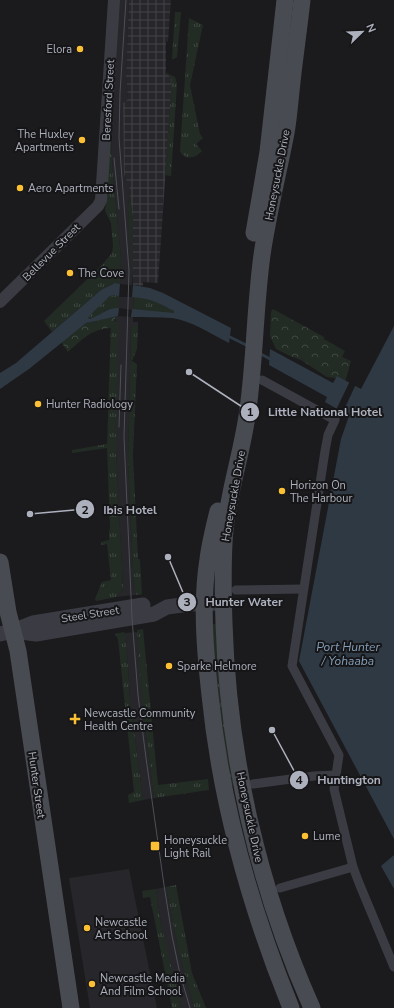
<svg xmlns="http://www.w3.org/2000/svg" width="394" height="1008" font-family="'Nunito Sans',sans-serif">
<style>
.built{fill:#27262a}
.industrial{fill:url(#industrial-grid)}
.grass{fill:url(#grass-tufts)}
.forest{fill:url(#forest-crowns)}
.water{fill:#2f3943}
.pier{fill:#1b1b1d}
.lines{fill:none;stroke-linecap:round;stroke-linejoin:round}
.stream{stroke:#2f3943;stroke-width:3}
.pedestrian{stroke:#3b3c43;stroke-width:9}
.minor{stroke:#3b3c43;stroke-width:12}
.tertiary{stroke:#3b3c43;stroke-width:15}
.secondary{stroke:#494b53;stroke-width:17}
.tram{stroke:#4e5058;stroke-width:1}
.poi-dot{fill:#fcc034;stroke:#161618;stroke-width:1.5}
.labels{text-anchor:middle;stroke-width:4;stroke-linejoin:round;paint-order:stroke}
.poi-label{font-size:11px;fill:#adb1bd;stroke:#161618;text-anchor:start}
.street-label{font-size:11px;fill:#adb1bd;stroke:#161618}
.water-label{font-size:12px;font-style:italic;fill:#839eb9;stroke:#161618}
.leader{fill:none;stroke:#adb1bd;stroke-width:1.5}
.callout-dot{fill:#adb1bd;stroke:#161618;stroke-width:1.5}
.mark-label{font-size:12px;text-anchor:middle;font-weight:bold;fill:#111}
.callout-label{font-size:12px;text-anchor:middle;font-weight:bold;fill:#adb1bd;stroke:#161618;stroke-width:4;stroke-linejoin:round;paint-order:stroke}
</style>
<defs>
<pattern id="industrial-grid" width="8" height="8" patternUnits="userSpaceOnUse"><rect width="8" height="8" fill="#27262a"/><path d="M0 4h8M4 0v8" fill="none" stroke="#444347"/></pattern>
<pattern id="grass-tufts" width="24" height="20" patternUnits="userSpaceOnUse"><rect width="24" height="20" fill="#222c24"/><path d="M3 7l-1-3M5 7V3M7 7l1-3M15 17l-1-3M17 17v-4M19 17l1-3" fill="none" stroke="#3f4842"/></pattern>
<pattern id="forest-crowns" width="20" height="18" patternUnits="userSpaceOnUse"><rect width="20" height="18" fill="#222c24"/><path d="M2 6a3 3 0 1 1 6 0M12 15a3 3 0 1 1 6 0" fill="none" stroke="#3f4842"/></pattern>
</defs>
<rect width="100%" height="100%" fill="#1b1b1d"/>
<g class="built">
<path d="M117,0H129L126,76L128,99L123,103L124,160V175L129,185L130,196H129L128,210L132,255V285L120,284L121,259L113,175L111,138Z"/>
<path d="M119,297H134L133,310L119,308Z"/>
<path d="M116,316L133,317V322H138V326H131L128,461L134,591H136V595L116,597L123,589L116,450Z"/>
<path d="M137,632L146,735L154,798L143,800L130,699L126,636L124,633Z"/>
<path d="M129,869L157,1008H90L69,878Z"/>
<path d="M166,887L179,954L194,1008H181L168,958L161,924L156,889Z"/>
</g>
<path class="industrial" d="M129,0H171L168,41L166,42V72L172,79L158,283L143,282V286L133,285V221L129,185L124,175L123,103L128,99L126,76Z"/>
<g class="grass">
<path d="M175,12H181L177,57L174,59H172Z"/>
<path d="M189,18L203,25L190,85L200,134L203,138L196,144L202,151C196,158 185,161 180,151Z"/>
<path d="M166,73L175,77L177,84L171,176L165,175L172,79Z"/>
<path d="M111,138L113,175L121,259L120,284L115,283L101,290L52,332L44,321L101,266L112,253L113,246L111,223L105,211Z"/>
<path d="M129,196H130L133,221V285L128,210Z"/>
<path d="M116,295L119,297V308C105,307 101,316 89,319L88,317L89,315C96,308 105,296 116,295Z"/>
<path d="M134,297C150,298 160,303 174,311V314L133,310Z"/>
<path d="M114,321L119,322L116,450L123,589L116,597L96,601L95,599L102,582L111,580L107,544L101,545V542L109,540V532L110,528L107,448L72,453V450L107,444L111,322Z"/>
<path d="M131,326H138L137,349L132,361L137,364L133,455L138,559H140L142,594L136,595V591H134L128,461Z"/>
<path d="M212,624H220L239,784L228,786L220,739Z"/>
<path d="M143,629L158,785L208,779L209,790L154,798C147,742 139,686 137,630Z"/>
<path d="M124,632L126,636L130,699L143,800L129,803L128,795L134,792L118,639L115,634Z"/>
<path d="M176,885L192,973L206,1008H194L179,954L166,887Z"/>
<path d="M156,889L161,924L181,1008H172L150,897L143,898L142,891Z"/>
</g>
<g class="forest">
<path d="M273,309L324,337V339L345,351L342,357L351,361L345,382L335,378L327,377L301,360L290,356L276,349L270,336L271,312Z"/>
<path d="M116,316L115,321L111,322V328C91,329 83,339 68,352L61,342L86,323Z"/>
</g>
<g class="water">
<path d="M115,283L120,284L119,297L116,295L110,296L88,317L89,319L92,318C102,314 108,307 119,308L118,316L86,323L29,369L0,389V373L16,363L101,290Z"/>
<path d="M133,285L150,288L163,293L231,328L229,343C211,334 192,321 172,318C159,317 145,317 131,317L132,309L174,313V311C157,302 152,299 132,297Z"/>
<path d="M394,326V839L299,661L341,439L349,416L325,402L327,397L269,365L270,349L333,383L337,376L361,389Z"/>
<path d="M394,855V889L381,866Z"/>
</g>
<path class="pier" d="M350,381L356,384L342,414L336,410Z"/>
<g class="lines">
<g class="stream">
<path d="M228,336L248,346"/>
<path d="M259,353L272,360"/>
</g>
<g class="pedestrian">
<path d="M262,380L335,420L328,435L325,451L292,666L339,755L334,789L353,867L359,883L394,967"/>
<path d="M236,590L303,589"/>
<path d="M253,784L314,776L336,775"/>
<path d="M280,888L353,867"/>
</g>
<path class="minor" d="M0,302L98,206L101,200L114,0"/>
<g class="tertiary">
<path d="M13,631L36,634L154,614L167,607L189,604L223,603"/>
<path d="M0,634L13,631L33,623L143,605"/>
</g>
<g class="secondary">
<path d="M302,0C299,27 295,55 292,82C290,99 289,116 286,133C278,174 268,214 262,255C255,306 255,358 248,409C243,450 229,489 225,530C222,561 223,592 224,623C228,755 258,887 312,1008"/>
<path d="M254,233L268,152L285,0"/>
<path d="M218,511C214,527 210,543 208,559C201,603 205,650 210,695C221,804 250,907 291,1008"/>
<path d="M0,562L8,612L18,651L71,1008"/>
</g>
<g class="tram">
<path d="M126,0L120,93L119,138L129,271L124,437L132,618L138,695L146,758L164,885L172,936L180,974L190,1008"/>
<path d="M114,158L119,209"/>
<path d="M119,427L121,365"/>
</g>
</g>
<g class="poi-dot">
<circle cx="80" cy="49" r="4"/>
<circle cx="82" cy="140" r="4"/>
<circle cx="20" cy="188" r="4"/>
<circle cx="70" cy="273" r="4"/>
<circle cx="38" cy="404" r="4"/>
<circle cx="282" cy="491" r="4"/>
<circle cx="169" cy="666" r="4"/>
<path d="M73 713h4v4h4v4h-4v4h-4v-4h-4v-4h4z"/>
<circle cx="305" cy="836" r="4"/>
<rect x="150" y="841" width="10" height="10" rx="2"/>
<circle cx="87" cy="928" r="4"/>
<circle cx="92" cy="984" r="4"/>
</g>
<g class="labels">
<g class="poi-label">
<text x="72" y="53" text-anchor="end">Elora</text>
<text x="74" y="138" text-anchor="end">The Huxley<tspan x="74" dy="13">Apartments</tspan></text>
<text x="28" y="192">Aero Apartments</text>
<text x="78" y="277">The Cove</text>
<text x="46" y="408">Hunter Radiology</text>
<text x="290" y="489">Horizon On<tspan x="290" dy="13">The Harbour</tspan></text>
<text x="177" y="670">Sparke Helmore</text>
<text x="84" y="717">Newcastle Community<tspan x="84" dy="13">Health Centre</tspan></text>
<text x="313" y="840">Lume</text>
<text x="164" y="844">Honeysuckle<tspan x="164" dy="13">Light Rail</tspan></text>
<text x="95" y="926">Newcastle<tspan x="95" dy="13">Art School</tspan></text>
<text x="100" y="982">Newcastle Media<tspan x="100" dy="13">And Film School</tspan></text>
</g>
<g class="street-label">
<text transform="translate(108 100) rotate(-87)" y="4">Beresford Street</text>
<text transform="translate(277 175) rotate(-79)" y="4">Honeysuckle Drive</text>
<text transform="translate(51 252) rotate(-45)" y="4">Bellevue Street</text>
<text transform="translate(233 496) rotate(-80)" y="4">Honeysuckle Drive</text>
<text transform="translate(90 614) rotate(-9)" y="4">Steel Street</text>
<text transform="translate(37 785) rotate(82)" y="4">Hunter Street</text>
<text transform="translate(250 817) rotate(78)" y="4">Honeysuckle Drive</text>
</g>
<g class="water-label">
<text x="348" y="651">Port Hunter<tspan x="348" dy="14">/ Yohaaba</tspan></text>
</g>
</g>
<path class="leader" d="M189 372L250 412M30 514L85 509M168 557L187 602M272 730L299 780"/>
<g class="callout-dot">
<circle cx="189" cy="372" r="4"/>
<circle cx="30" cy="514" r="4"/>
<circle cx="168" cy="557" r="4"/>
<circle cx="272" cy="730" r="4"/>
<circle cx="250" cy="412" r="10"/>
<circle cx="85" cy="509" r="10"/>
<circle cx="187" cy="602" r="10"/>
<circle cx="299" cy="780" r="10"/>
</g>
<g class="mark-label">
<text x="250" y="416">1</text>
<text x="85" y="514">2</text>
<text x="187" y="606">3</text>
<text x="299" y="784">4</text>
</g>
<g class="callout-label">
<text x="325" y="416">Little National Hotel</text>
<text x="130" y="514">Ibis Hotel</text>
<text x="244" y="606">Hunter Water</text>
<text x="349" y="784">Huntington</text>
</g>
<g transform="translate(362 32) rotate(67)" stroke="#161618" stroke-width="3" paint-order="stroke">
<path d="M0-3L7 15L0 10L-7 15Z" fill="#adb1bd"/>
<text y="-6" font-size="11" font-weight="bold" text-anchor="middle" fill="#adb1bd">N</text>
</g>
</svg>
